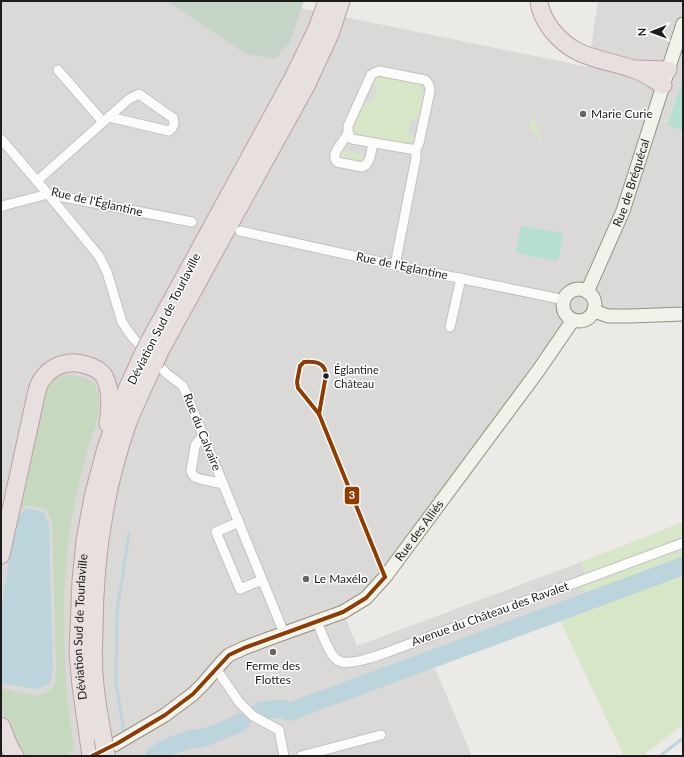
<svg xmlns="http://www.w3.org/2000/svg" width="684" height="757" font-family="Lato,sans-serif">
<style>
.residential{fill:#dad9d7}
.grass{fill:#d6e6c7}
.forest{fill:#c6d8bd}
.cemetery{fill:#c6d5c7}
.pitch{fill:#b5dfcf}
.water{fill:#bcd4dc}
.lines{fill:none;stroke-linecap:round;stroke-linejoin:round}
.stream{stroke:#bcd4dc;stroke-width:3}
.river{stroke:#bcd4dc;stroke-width:18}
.street-casing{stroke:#c2c2c0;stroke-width:11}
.secondary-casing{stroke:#919380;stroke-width:15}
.highway-casing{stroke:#bda0a7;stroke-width:19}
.street{stroke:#fcfcfb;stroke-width:9}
.secondary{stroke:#f1f2ea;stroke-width:13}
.highway{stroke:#e8dfdf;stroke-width:17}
.highway-bridge-casing{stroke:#bda0a7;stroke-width:19;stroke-linecap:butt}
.highway-bridge{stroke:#e8dfdf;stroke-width:17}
.bus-1-casing{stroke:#fff;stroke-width:7}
.bus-1{stroke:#913b01;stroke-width:4}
.poi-dot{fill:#656563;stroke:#fff;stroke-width:1.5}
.bus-dot{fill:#1d1d1d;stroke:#fff;stroke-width:1.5}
.labels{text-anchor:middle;stroke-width:3;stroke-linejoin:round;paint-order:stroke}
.bus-label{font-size:11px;fill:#1d1d1d;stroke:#fff;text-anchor:start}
.poi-label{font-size:12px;fill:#1d1d1d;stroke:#fff;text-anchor:start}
.street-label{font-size:12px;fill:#1d1d1d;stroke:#fff}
.line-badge{stroke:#fff;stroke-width:1.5}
.badge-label{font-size:11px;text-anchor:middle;font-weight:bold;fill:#fff}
</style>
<rect width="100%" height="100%" fill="#ebeae6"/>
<path class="residential" d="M1,1H166L245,54L290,42L301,8L588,67L598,1H683V79L667,124L683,130V298L678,314H600L587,322L568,325L385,577L343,612L357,646L581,562L588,582L585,601L558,616L432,661L472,756H1Z"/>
<g class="grass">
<path d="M377,77H383L418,84L421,86L424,90L419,117L416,119L411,118L408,134L413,135L415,138L414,142L410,146L357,136L353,131V124L364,102L366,101L371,103L378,88L373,84L374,80Z"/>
<path d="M532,121H534L536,122L542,141H541L530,127V123Z"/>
<path d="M341,150L364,155L363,162L362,164L339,161L338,157Z"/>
<path d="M683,522V725L642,756H624L558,616L585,601L580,586L588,582L581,562Z"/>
</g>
<path class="forest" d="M67,375C82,375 96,378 99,396C102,415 91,436 86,454C81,474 76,496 72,516C64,562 63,609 65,655C65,674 66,693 69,712C70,725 73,738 74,751L64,756H22L10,731L2,710L1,705V688L38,696L50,691L55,685L56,671L52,522L46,509L27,505L14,515L45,387C52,377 56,377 67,375Z"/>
<path class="cemetery" d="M166,1H304L290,42L275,59L245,54Z"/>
<g class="pitch">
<path d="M683,79V130L667,125Z"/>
<path d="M521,226L563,233L558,261L516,253Z"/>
</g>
<path class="water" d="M27,508L43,512L49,523L53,669L51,681L48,685L36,689L1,683V608L17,517Z"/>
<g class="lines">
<g class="stream">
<path d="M124,731L116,682L117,612L129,534"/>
<path d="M660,756L683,738"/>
</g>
<g class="river">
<path d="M256,714L262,710L283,709L289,712L683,566"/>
<path d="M154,756L168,747L193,738L201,739L236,725L241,722"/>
</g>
<defs>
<g id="street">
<path d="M58,70L103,122"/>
<path d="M348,132L350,136L352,139L410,149H416L419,143L430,91C430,86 429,83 425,80L379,71L376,72L371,75L348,126C348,128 348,130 348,132C345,142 329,153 337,162L362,167C371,164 371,151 373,143"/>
<path d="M1,139L48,194L99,256L107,272L122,322L128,331L134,339L167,374L183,386L284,633"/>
<path d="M37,181L129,99L139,94L173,118C175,124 174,127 169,131L109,117"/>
<path d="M1,207L6,205L48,194L192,222"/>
<path d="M240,231L395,265L565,300"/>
<path d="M395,265L416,158V149"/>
<path d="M450,327L461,278"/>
<path d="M203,436L196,444L195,447L191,471C192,474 192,475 195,477C201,480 216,482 223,484"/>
<path d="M239,522L216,532L240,589L262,580"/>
<path d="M317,622C321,631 328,651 335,658C339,662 345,663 350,662C359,662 368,658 377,656L683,543"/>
<path d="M215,669L219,673L239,702L253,716L279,730L284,756"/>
<path d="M301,756L381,735"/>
</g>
<g id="secondary">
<circle cx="579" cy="305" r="16"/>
<path id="s1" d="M587,292L623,211L668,70L683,24"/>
<path d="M594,311L608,316H631L683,314"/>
<path id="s2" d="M114,745L165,715L193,694L204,683L222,662L229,655L244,648L268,639L343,612L366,598L385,577L538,371L573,320"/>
</g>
<g id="highway">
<path d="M539,1C540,11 545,21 551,29C574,59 601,58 633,69C643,72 653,79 663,85"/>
<path d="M636,69L668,70"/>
<path d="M149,342L293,78L317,29L327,1"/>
<path d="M160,351L218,245L306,86L330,34L341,1"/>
<path d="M1,555L36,395C37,391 38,385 41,381C51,365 69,359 86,365C93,367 100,370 104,376C112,391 110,409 108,424"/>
<path d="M1,726L10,748L15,756"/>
<path d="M103,738C100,721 97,703 95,686C93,668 93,650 94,632C94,562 104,491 127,425C135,404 145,384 154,364"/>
<path id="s3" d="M91,756L81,686L78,652L81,581L85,541L93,497L106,448L127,389L144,352"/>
</g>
</defs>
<use href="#street" class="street-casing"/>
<use href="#secondary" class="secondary-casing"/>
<use href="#highway" class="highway-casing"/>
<use href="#street" class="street"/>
<use href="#secondary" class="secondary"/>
<use href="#highway" class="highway"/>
<defs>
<g id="highway-bridge">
<path d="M144,352L149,342"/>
<path d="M154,364L160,351"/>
<path d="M103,738L106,756"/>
</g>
</defs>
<use href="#highway-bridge" class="highway-bridge-casing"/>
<use href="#highway-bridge" class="highway-bridge"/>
<defs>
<g id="bus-1">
<path d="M304,362C315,361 325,362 326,375L319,414L298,388L297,382L300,366Z"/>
<path d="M319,414L385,577"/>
<path d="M92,756L118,743L165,715L193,694L229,655L244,648L343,612L366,598L385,577"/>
</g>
</defs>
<use href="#bus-1" class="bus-1-casing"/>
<use href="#bus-1" class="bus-1"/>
</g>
<g class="poi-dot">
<circle cx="583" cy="114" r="4"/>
<circle cx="306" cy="579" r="4"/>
<circle cx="273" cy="652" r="4"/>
</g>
<circle class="bus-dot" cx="326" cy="376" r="3.5"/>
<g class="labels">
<g class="bus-label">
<text x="334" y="374">Églantine<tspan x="334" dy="14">Château</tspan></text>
</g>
<g class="poi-label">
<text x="591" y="118">Marie Curie</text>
<text x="314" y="583">Le Maxélo</text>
<text x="273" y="670" text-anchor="middle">Ferme des<tspan x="273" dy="14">Flottes</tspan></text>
</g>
<g class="street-label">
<text dy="4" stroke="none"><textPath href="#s1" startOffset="118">Rue de Bréquécal</textPath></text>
<text transform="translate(97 202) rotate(13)" y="4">Rue de l'Églantine</text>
<text transform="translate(402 266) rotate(12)" y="4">Rue de l'Eglantine</text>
<text transform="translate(164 319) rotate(-63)" y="4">Déviation Sud de Tourlaville</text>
<text transform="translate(202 432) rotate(68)" y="4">Rue du Calvaire</text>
<text dy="4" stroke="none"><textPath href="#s2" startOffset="382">Rue des Alliés</textPath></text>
<text transform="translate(490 614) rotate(-20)" y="4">Avenue du Château des Ravalet</text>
<text dy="4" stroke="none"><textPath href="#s3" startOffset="130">Déviation Sud de Tourlaville</textPath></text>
</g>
</g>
<rect class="line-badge" x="344" y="486" width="16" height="19" rx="4" fill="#913b01"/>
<g class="badge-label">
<text x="352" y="499">3</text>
</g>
<rect width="684" height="757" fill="none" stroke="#1d1d1d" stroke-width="4"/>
<g transform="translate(652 32) rotate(269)" stroke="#ffffff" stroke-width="3" paint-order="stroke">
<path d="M0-3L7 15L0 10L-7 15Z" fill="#1d1d1d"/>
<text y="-6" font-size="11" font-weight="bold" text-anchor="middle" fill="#1d1d1d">N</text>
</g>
</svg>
